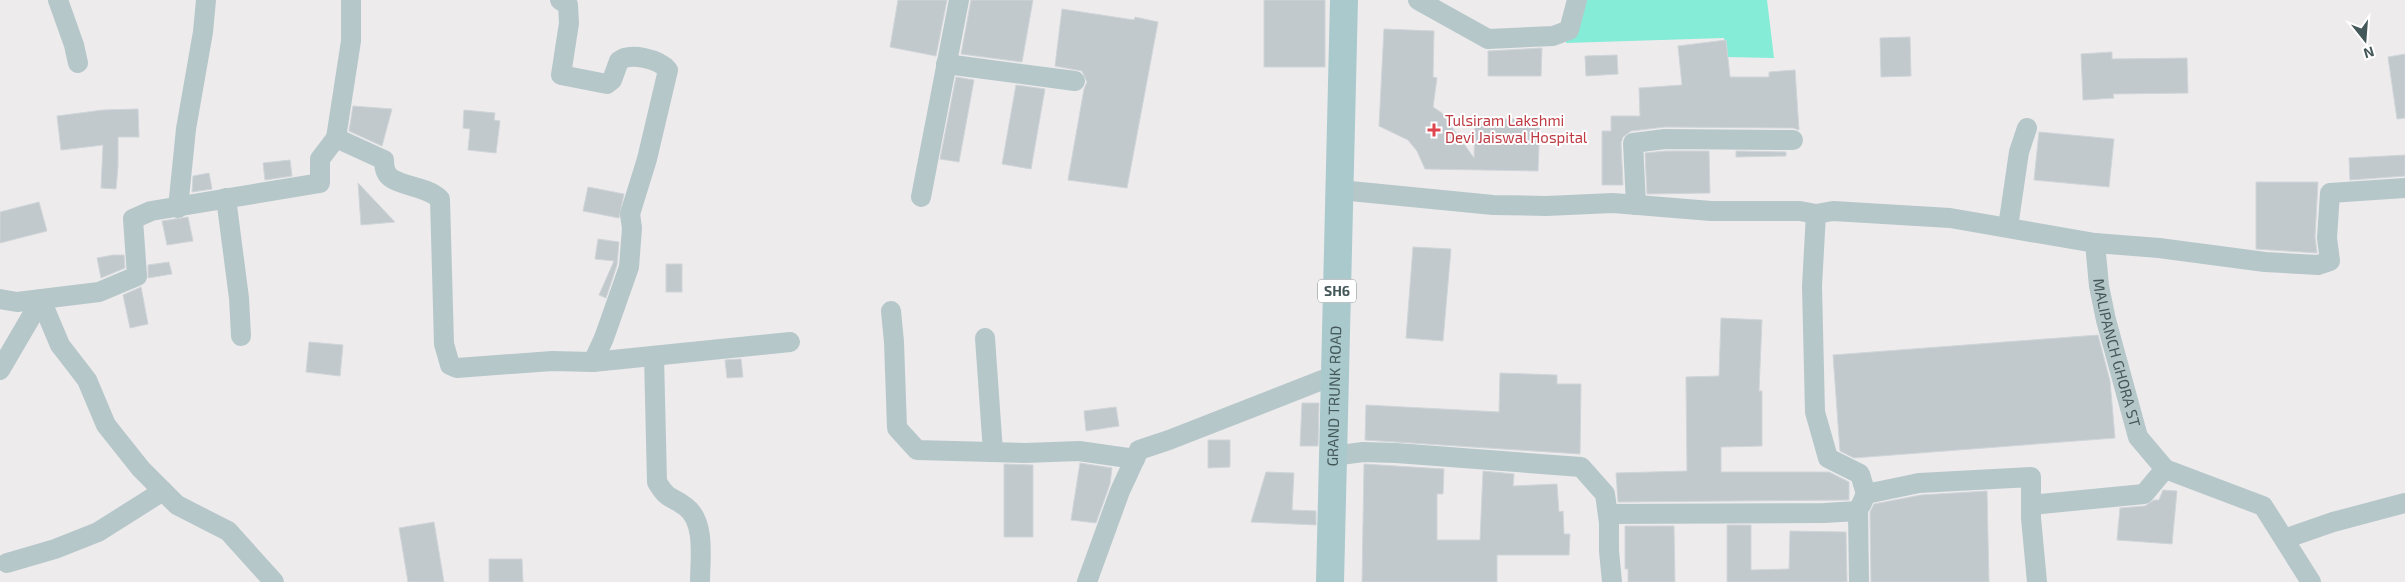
<svg xmlns="http://www.w3.org/2000/svg" width="2405" height="582" font-family="'Exo 2',sans-serif">
<style>
.water{fill:#84ecd7}
.building{fill:#c2c9cc;stroke:#cfd5d8}
.lines{fill:none;stroke-linecap:round;stroke-linejoin:round}
.street{stroke:#b6c7c9;stroke-width:20}
.primary{stroke:#aac9cc;stroke-width:28}
.health-dot{fill:#e0444e;stroke:#fff;stroke-width:2}
.labels{text-anchor:middle;stroke-width:4;stroke-linejoin:round;paint-order:stroke}
.shield{fill:#fff;stroke:#7c898b;stroke-width:1}
.shield-label{font-size:14px;font-weight:bold;fill:#445759}
.health-label{font-size:15px;fill:#be3a42;stroke:#fff;text-anchor:start}
.street-label{font-size:15px;fill:#445759;stroke:#fff}
</style>
<rect width="100%" height="100%" fill="#eeebed"/>
<path class="water" d="M1570,0H1767L1774,58L1727,57L1724,38L1566,43Z"/>
<g class="building">
<path d="M898,0H947L936,56L890,47Z"/>
<path d="M971,0H1033L1022,62L961,54Z"/>
<rect x="1264" y="0" width="61" height="67"/>
<path d="M1062,9L1134,20L1135,17L1158,22L1127,188L1068,180L1084,89L1087,82L1082,71L1055,66Z"/>
<path d="M1384,29L1434,31L1433,77L1437,78L1433,107L1442,113L1474,158L1475,119H1540L1538,171L1425,169L1417,151L1408,140L1379,126Z"/>
<path d="M1910,37L1911,76L1881,77L1880,38Z"/>
<path d="M1726,40L1730,77H1769V72L1795,70L1799,130L1793,128L1665,127L1631,131L1623,137L1621,143L1623,185H1602V131H1611V116H1640L1639,88L1682,85L1678,46Z"/>
<path d="M1542,48L1541,76H1488V51Z"/>
<path d="M2112,52V59L2187,58L2188,93L2113,94L2114,98L2083,100L2081,54Z"/>
<path d="M2405,54V118L2397,119L2388,57Z"/>
<path d="M1617,55L1618,74L1586,76L1585,56Z"/>
<path d="M956,77L974,80L959,162L940,159Z"/>
<path d="M1016,85L1045,89L1031,169L1002,164Z"/>
<path d="M353,106L392,109L382,146L349,131Z"/>
<path d="M138,109L139,137H118V166L116,189L101,188L103,145L61,150L57,116L103,110Z"/>
<path d="M464,110L495,113L494,120L500,121L496,153L468,150L470,129L463,128Z"/>
<path d="M2039,132L2114,139L2109,187L2034,180Z"/>
<path d="M1666,151H1709L1710,193L1647,194L1645,153Z"/>
<path d="M1736,151L1786,152V156L1736,157Z"/>
<path d="M2405,155V176L2350,180L2349,158Z"/>
<path d="M290,160L292,176L265,180L263,163Z"/>
<path d="M209,173L212,189L192,192L193,176Z"/>
<path d="M2256,182H2318L2315,237L2317,253L2256,249Z"/>
<path d="M358,183L395,222L361,225Z"/>
<path d="M588,187L624,194L619,218L583,211Z"/>
<path d="M39,202L47,231L0,243V212Z"/>
<path d="M188,217L193,241L167,245L162,221Z"/>
<path d="M598,239L619,242L617,265L606,298L599,295L614,261L595,259Z"/>
<path d="M1413,247L1451,249L1443,341L1406,338Z"/>
<path d="M113,255H124L125,268L101,278L97,258Z"/>
<path d="M169,262L172,274L148,278V265Z"/>
<rect x="666" y="264" width="16" height="28"/>
<path d="M141,287L148,324L130,328L123,295Z"/>
<path d="M1721,318L1762,320L1759,391H1762V446L1721,447V472H1829L1849,482V500L1618,502L1616,473L1687,471L1686,377L1719,376Z"/>
<path d="M2098,335L2110,381L2115,438L1854,458L1840,451L1833,355Z"/>
<path d="M309,342L343,345L340,376L306,372Z"/>
<path d="M741,359L743,377L727,378L725,360Z"/>
<path d="M1500,373L1557,375V384H1581L1580,454L1365,440L1366,405L1499,412Z"/>
<path d="M1302,403H1319L1318,446H1300Z"/>
<path d="M1116,407L1119,426L1086,431L1084,411Z"/>
<path d="M1208,440H1230V467L1208,468Z"/>
<path d="M1080,463L1112,468L1110,484L1096,523L1071,520Z"/>
<path d="M1004,464L1033,465V537H1004Z"/>
<path d="M1364,464L1444,469L1443,494H1437V540H1480L1483,471L1514,474L1513,486L1557,484L1559,512L1563,511L1564,534H1570L1569,555H1497V582H1362Z"/>
<path d="M1266,472L1294,473L1292,510L1316,511V525L1251,522Z"/>
<path d="M2163,490L2177,491L2172,544L2117,540L2120,508L2145,506L2154,500H2159Z"/>
<path d="M1987,491L1989,582H1871L1870,512L1874,504L1921,495Z"/>
<path d="M434,522L444,582H408L399,528Z"/>
<path d="M1727,525H1751V570L1789,569L1790,531L1846,532L1847,582H1727Z"/>
<path d="M1625,526H1674L1675,582H1628V569H1625Z"/>
<path d="M489,559H522L523,582H489Z"/>
</g>
<g class="lines">
<g class="street">
<path d="M58,0L74,45L78,63"/>
<path d="M560,0L568,5L569,23L561,75L607,84L612,80L619,61C630,52 659,59 668,70L647,159L630,214L632,228L629,267L604,338L593,362"/>
<path d="M1418,0L1488,39L1553,36L1569,30L1577,0"/>
<path d="M946,64L1075,81"/>
<path d="M336,138L384,160C384,166 385,174 391,178C404,187 426,186 440,199L444,344L450,365L457,368L552,361L593,362L790,342"/>
<path d="M1340,190L1493,205L1546,206L1613,203L1711,211H1800L1816,214L1833,211L1950,218L2095,243L2159,248L2265,262L2318,265L2330,261L2327,238L2330,193L2405,188"/>
<path d="M921,197L959,0"/>
<path d="M226,198L239,298L241,336"/>
<path d="M1636,205L1633,143L1665,139L1793,140"/>
<path d="M178,208L186,129L203,32L206,0"/>
<path d="M1816,214L1812,286L1815,412L1828,458L1860,474L1866,494"/>
<path d="M2008,227L2019,152L2027,128"/>
<path id="s1" d="M2095,243L2099,286L2106,320L2138,437L2165,469L2263,506L2311,582"/>
<path d="M0,299L17,302L99,292L137,276L133,219L151,211L320,183V159L336,138L351,41V0"/>
<path d="M41,300L60,345L87,380L106,425L141,469L177,505L228,531L274,582"/>
<path d="M891,311L894,342L897,428L917,450L1025,453L1079,451L1135,459"/>
<path d="M985,338L993,452"/>
<path d="M654,356L657,482C669,502 671,495 686,507C706,522 700,560 700,582"/>
<path d="M0,370L41,300"/>
<path d="M1333,456L1363,452L1396,453L1581,467L1605,494L1609,523V551L1612,582"/>
<path d="M1861,505L1866,494L1919,483L2031,477V518L2037,582"/>
<path d="M2031,505L2144,494L2165,469"/>
<path d="M1608,514L1824,513L1858,511L1859,582"/>
<path d="M2284,539L2333,522L2405,503"/>
<path d="M7,563L55,549L98,532L163,491"/>
<path d="M1087,582L1120,491L1139,450L1169,440L1335,375"/>
</g>
<path class="primary" id="s2" d="M1330,582L1344,0"/>
</g>
<path class="health-dot" d="M1431.5 122.5h5v5h5v5h-5v5h-5v-5h-5v-5h5z"/>
<g class="labels">
<rect class="shield" x="1318" y="279.5" width="38" height="23" rx="4"/>
<g class="shield-label">
<text x="1337" y="296">SH6</text>
</g>
<g class="health-label">
<text x="1445" y="126">Tulsiram Lakshmi<tspan x="1445" dy="17">Devi Jaiswal Hospital</tspan></text>
</g>
<g class="street-label">
<text dy="5" stroke="none"><textPath href="#s1" startOffset="112">MALIPANCH GHORA ST</textPath></text>
<text dy="5" stroke="none"><textPath href="#s2" startOffset="186">GRAND TRUNK ROAD</textPath></text>
</g>
</g>
<g transform="translate(2365 40) rotate(163)" stroke="#ffffff" stroke-width="4" paint-order="stroke">
<path d="M0-4L9 19L0 12L-9 19Z" fill="#445759"/>
<text y="-8" font-size="14" font-weight="bold" text-anchor="middle" fill="#445759">N</text>
</g>
</svg>
